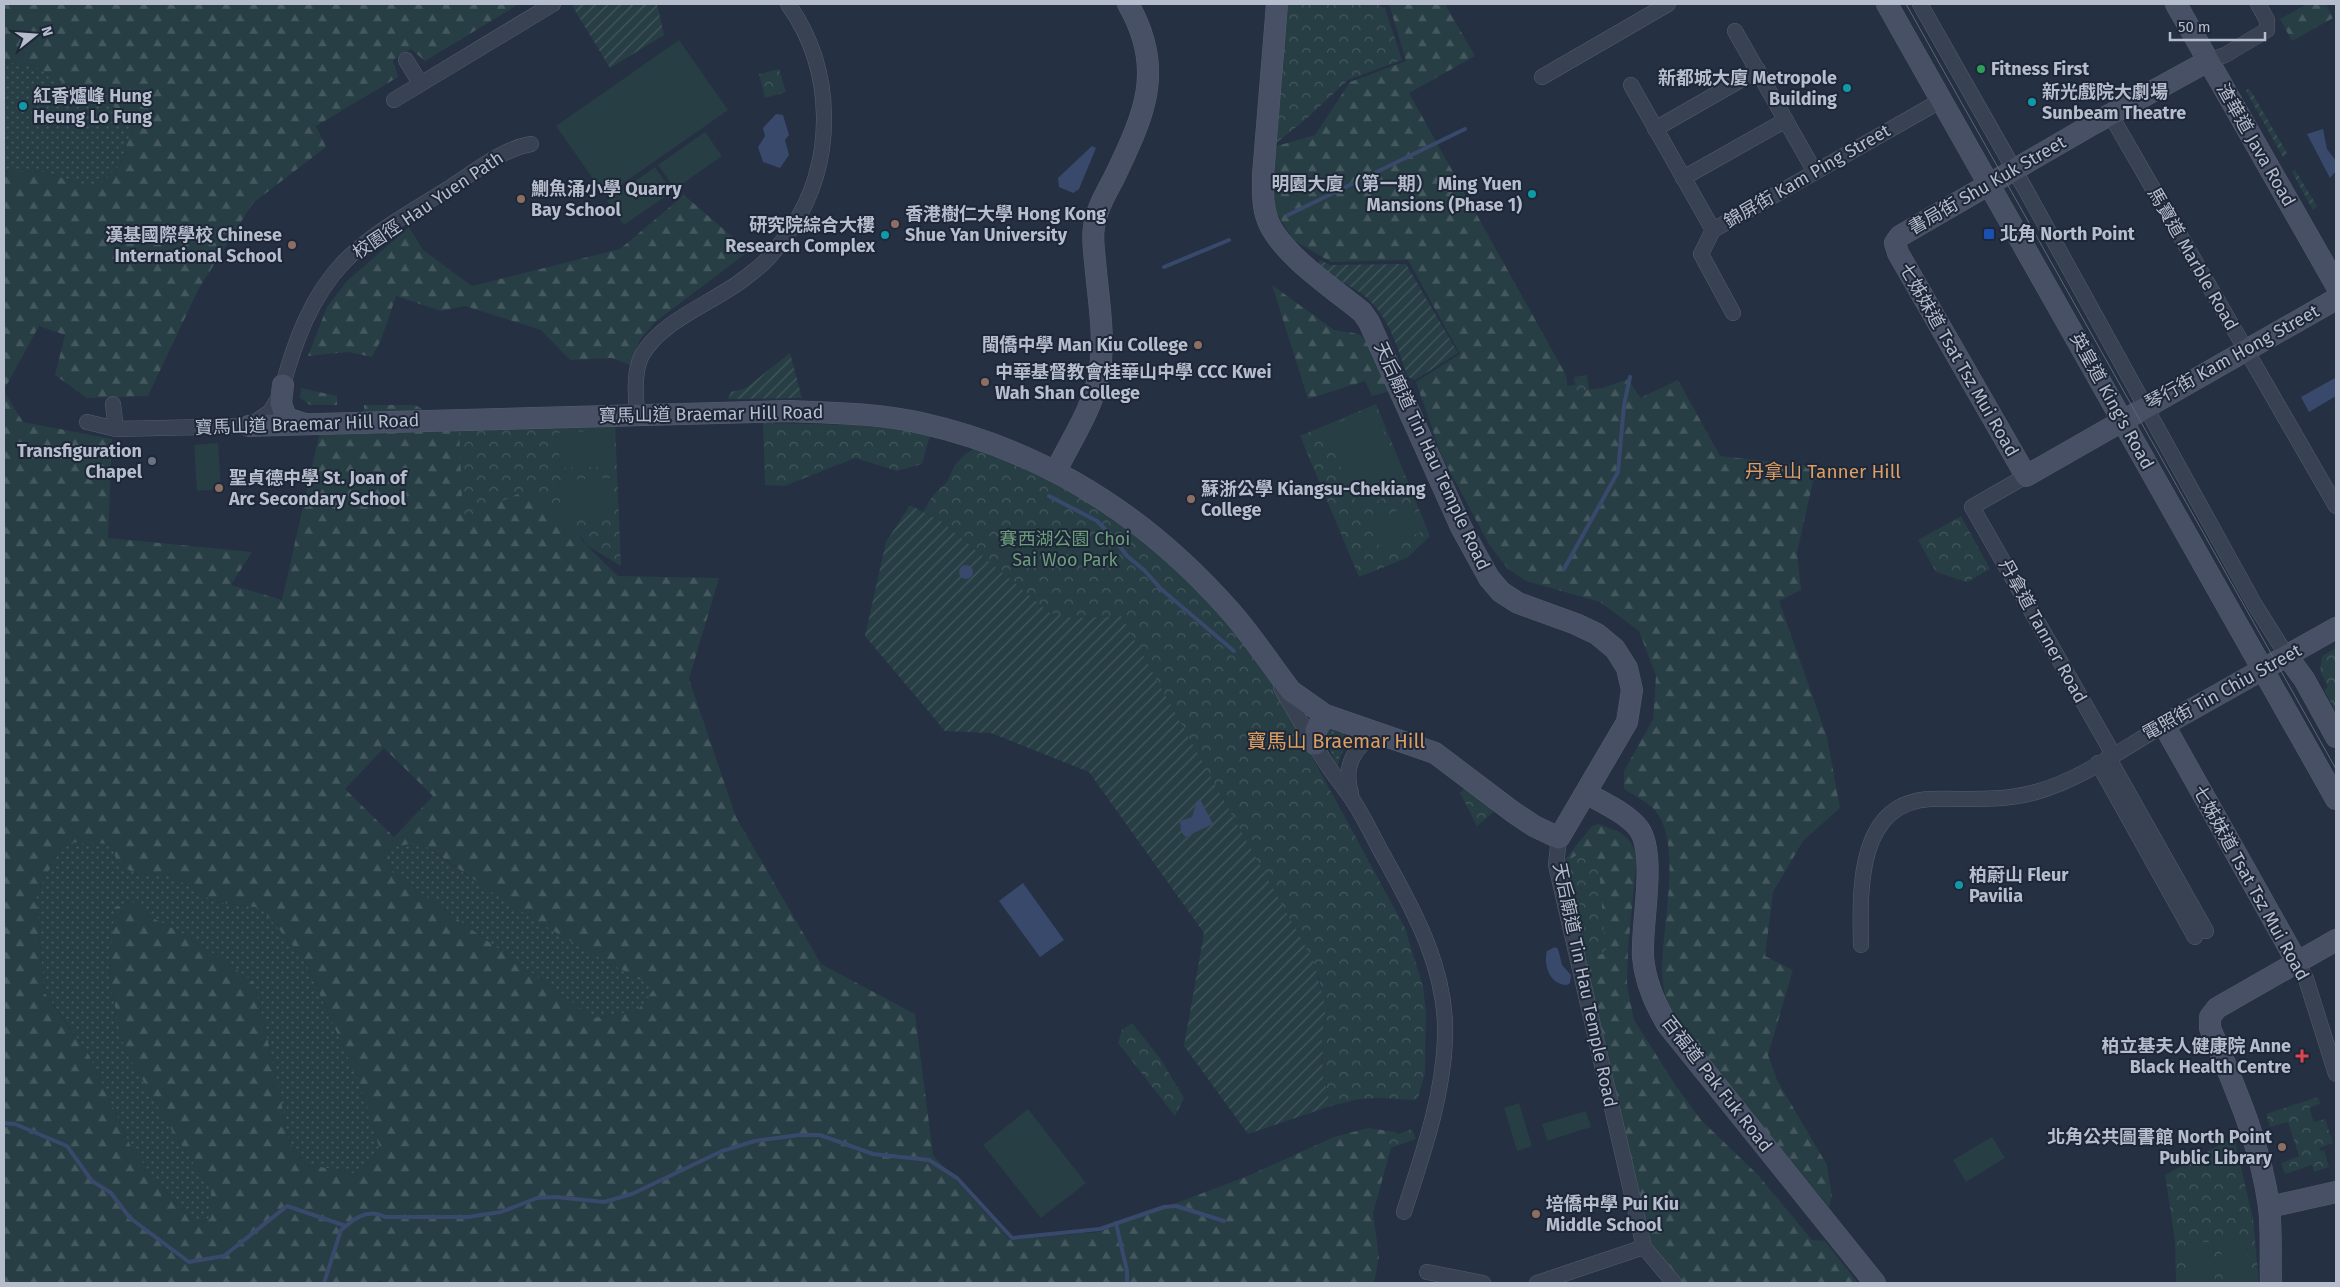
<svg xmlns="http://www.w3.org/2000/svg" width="2340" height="1287" font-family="'Fira Sans','Noto Sans TC',sans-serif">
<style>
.grass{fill:url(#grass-dots)}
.forest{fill:url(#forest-firs);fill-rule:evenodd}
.park{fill:url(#park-crowns)}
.garden{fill:url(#garden-furrows)}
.pitch{fill:#273e44}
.water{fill:#38496b}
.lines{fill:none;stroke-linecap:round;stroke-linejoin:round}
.stream{stroke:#38496b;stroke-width:4}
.street-casing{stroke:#545d6c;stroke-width:16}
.secondary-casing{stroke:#545d6c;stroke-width:22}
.street{stroke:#394252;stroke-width:15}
.secondary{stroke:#475065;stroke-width:21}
.tram{stroke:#5b6679;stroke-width:1}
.leisure-dot{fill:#2e9e5b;stroke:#1e2738;stroke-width:2}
.culture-dot{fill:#0f9aa8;stroke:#1e2738;stroke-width:2}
.education-dot{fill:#8d6e63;stroke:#1e2738;stroke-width:2}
.transit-dot{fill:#1a4fb4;stroke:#1e2738;stroke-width:2}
.worship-dot{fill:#6b7280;stroke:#1e2738;stroke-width:2}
.health-dot{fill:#e0444e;stroke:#1e2738;stroke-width:2}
.labels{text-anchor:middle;stroke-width:4;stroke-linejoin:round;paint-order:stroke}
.poi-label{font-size:18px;font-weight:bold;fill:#b6bdcc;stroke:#1e2738;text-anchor:start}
.street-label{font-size:18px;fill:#b6bdcc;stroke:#1e2738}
.park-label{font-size:18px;fill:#6c9e7b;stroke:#1e2738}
.neighbourhood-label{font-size:19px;fill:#db9f63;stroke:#1e2738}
.quarter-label{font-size:20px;fill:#db9f63;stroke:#1e2738}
</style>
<defs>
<pattern id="grass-dots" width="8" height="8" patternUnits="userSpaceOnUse" patternTransform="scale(1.25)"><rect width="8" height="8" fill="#273e44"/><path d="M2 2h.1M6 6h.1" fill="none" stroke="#44585e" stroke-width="1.8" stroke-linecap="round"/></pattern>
<pattern id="forest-firs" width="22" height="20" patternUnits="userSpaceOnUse" patternTransform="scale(1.25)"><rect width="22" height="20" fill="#273e44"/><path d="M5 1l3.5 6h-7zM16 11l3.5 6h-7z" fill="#44585e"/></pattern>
<pattern id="park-crowns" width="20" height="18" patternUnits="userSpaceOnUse" patternTransform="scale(1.25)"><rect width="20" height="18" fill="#273e44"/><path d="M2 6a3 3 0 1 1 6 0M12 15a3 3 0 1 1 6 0" fill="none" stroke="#44585e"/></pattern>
<pattern id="garden-furrows" width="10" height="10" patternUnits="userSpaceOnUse" patternTransform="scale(1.25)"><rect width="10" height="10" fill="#273e44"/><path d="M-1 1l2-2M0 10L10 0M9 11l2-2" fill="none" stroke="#44585e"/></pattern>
</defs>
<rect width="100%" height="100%" fill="#253043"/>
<g class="grass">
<path d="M4,62L30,64L83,93L136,117L120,165L95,189L45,172L4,171Z"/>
<path d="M1329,723L1356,733L1345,745L1337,767L1324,733Z"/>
<path d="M64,842L112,844L117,864L141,876H172L215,902L261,908L304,959L359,1082L380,1149L358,1174L305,1164L289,1142L275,1071L254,982L191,938L147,915L131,901L115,907L109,979L124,1048L174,1134L211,1189V1218L196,1222L179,1208L133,1151L89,1055L44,991L36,895Z"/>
<path d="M420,842C495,897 574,944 656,988L637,1011L594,1018L392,872L388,847Z"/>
</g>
<g class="forest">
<path d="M4,4H519L425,61L411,49L393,60L398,77L316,126L326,147L253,203L198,290L148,396L87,398L55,375L65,335L39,326L4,390V171L45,172L95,189L120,165L136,117L83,93L30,64L4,62Z"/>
<path d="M1389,4H1445L1475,56L1409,93L1566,375L1568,392L1603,388L1628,379L1640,398L1678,380L1720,456L1835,469L1813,481L1797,553L1801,590L1779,601L1827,737L1840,808L1803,841L1773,892L1765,956L1793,970L1768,1055L1777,1080L1827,1165L1832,1196L1829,1207L1685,1032C1675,1018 1665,1001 1663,984C1657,937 1687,844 1653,808C1645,801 1633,795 1624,789V771L1653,719L1656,676L1639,631L1600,602L1526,581L1508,569L1490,546L1442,457L1416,382L1460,354L1408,260L1331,262L1293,240L1269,200L1270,148L1315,135L1350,82L1406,61Z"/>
<path d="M2307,4H2326L2333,18L2292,41L2280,19Z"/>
<path d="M684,195L749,251L654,323L640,340L630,365L612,358L570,360L541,330L465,306L441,311L396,296L381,340L372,357L348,352L308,356L327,307L347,281L409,227L423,250L472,286L620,249Z"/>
<path d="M1272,285L1334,330L1354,333L1360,335L1370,347L1390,391L1372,396L1365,381L1308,399Z"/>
<path d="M301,388L337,396V405H310L300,398Z"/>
<path d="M4,391L23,422L112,439L108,538L252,552L231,585L282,600L320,431L459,428L529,473L550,509L578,532L583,542L618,576L719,578L689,679L736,817L821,964L915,1014L933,1155L1010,1240L1099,1232L1248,1176L1334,1137L1368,1128L1396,1132L1397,1134L1387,1138L1391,1148L1373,1213L1379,1257L1374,1283H389L378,1280L379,1283H4ZM384,748L433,796L394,837L345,789ZM64,842L112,844L117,864L141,876H172L215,902L261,908L304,959L359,1082L380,1149L358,1174L305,1164L289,1142L275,1071L254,982L191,938L147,915L131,901L115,907L109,979L124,1048L174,1134L211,1189V1218L196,1222L179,1208L133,1151L89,1055L44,992L36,895ZM420,842L515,908L587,951L655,988L637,1011L594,1018L392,872L388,848Z"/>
<path d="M364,405H415L427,412H364Z"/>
<path d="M1599,824C1620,832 1629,833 1637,856L1628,949L1627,985L1634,1020L1676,1086L1701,1120L1758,1175L1812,1240L1825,1241L1858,1283H1680L1651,1243L1563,862L1592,826Z"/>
</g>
<g class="park">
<path d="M1279,4H1376L1385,8L1402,60L1348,80L1306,119L1270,148Z"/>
<path d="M779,69L786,92L765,98L759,74Z"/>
<path d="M1587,375L1589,390L1568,393L1567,386L1575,385L1574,377Z"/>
<path d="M1376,404L1430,536L1407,558L1359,577L1300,436Z"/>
<path d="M615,423L621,566L586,545L578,532L527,490L463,518L459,429Z"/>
<path d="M763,423L856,425L931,432L922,464L897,471L855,458L785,486L765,485Z"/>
<path d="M981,445L1080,490L1192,576L1266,672L1405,928L1423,987L1426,1012L1425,1073L1418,1098L1414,1100L1380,1098L1359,1099L1331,1106L1323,1077L1322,1035L1325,1014L1319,978L1121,616L1073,618L1050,614L942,522L923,512L933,495L947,482L955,465L965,454Z"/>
<path d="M1961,516L1990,569L1967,582L1936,572L1918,540Z"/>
<path d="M2336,648V712L2324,690L2328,687L2320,671L2322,656Z"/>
<path d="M1465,788L1495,811L1477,826L1460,793Z"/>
<path d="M1580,854L1599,869L1606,952L1584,962L1563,862Z"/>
<path d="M1132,1023L1160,1058L1184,1098L1175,1116L1118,1043L1122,1030Z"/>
<path d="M2318,1097L2320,1104L2309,1108L2314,1122L2325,1119L2333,1143L2319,1148L2320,1151L2324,1150L2329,1167L2314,1172L2312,1165L2285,1174L2281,1163L2299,1156L2288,1122L2270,1127L2266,1114Z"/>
<path d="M1412,1129L1416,1139L1391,1148L1387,1138Z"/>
<path d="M2234,1137L2253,1219L2259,1283H2176L2175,1241L2165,1175Z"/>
</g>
<g class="garden">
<path d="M571,4H657L664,35L610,68Z"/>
<path d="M2248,89L2251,91L2287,153L2283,157L2246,91Z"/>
<path d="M2295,170L2317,206L2313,210L2292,172Z"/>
<path d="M1320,260L1330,265L1406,264L1458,353L1415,380L1408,377C1398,350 1390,319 1368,299C1354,286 1331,277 1315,268Z"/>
<path d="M790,353L802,398L728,399L731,392L746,388Z"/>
<path d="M910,505L942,522L1050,613L1073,618L1121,616L1314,962L1324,1002L1325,1014L1322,1035L1323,1077L1331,1106L1248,1134L1184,1046L1204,933L1089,772L991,733L945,731L865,636L886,542Z"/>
</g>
<g class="pitch">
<path d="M679,40L728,110L605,196L556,126Z"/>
<path d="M705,132L722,156L675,189L658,165Z"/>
<path d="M655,167L672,192L624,225L607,201Z"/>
<path d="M1373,408L1408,487L1359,509L1324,429Z"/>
<path d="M611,430L613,466L560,468L558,433Z"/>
<path d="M218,443L221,489L197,491L194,445Z"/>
<path d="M612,478L614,514L561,516L559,480Z"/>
<path d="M1412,504L1423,531L1381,550L1369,523Z"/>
<path d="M1519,1103L1532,1146L1517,1151L1504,1108Z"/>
<path d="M1028,1109L1086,1183L1041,1218L983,1145Z"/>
<path d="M1586,1111L1591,1127L1547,1141L1542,1124Z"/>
<path d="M1992,1137L2005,1158L1966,1182L1953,1160Z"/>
<path d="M2247,1240L2249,1283H2223L2221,1240Z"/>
<path d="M2213,1242L2215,1283H2188L2187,1243Z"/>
</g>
<g class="water">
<path d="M776,114L783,115L789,135L785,140L789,155L780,168L763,162L758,147L765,136L763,128Z"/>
<path d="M2323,129L2327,149L2336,161V171L2330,178L2307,134Z"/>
<path d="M1092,146L1096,148L1079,189L1073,193L1059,187L1058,178Z"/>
<path d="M2335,378L2336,396L2309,412L2301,397Z"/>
<circle cx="966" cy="572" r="7"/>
<path d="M1200,799L1213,824L1185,837L1181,831L1180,821L1192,817L1197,801Z"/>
<path d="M1023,883L1064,940L1040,957L999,901Z"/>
<path d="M1555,947L1558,949L1562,965L1571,975L1570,983L1567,985C1550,985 1543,965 1547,951Z"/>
</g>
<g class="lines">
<g class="stream">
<path d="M1288,215L1465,129"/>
<path d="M1164,267L1229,240"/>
<path d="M1049,496L1097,521L1112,536L1127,556L1144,570L1161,589L1234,651"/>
<path d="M1564,569L1618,472L1624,405L1630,377"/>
<path d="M4,1123L15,1124L67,1146L92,1181L111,1193L130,1218L189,1262L224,1256L287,1206L346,1226C357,1216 371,1209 385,1217H468L501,1212L537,1198L556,1197L604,1202L632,1194L722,1151L755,1141L799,1135H820L873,1154L929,1160L957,1178L1012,1238L1100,1229L1164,1207L1176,1206L1224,1221"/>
<path d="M1116,1223L1127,1271V1283"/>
<path d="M324,1283L341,1230L346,1226"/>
</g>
<defs>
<g id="street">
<path d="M1920,4L2028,194L2255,605L2287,656"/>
<path d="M1735,31L1815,172"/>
<path d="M406,60L420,83"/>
<path d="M2208,61L2225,55L2267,30V20L2258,4"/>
<path d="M1542,77L1668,4"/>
<path d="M1631,85L1713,230"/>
<path d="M394,100L553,4"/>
<path d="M2110,114L2336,506"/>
<path d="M1655,129L1758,70"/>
<path d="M1683,178L1786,120"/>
<path d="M1713,230L1942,100"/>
<path d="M1713,230L1701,254L1733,313"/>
<path d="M283,385C295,341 311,297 343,263C373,232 415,210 451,187C476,171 502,149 531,144"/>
<path d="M113,404L116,429"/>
<path d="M637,415C636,396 633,373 642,355C660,324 700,308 729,289C740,283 750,274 759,267C772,256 782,242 791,229C836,162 835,70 788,4"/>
<path d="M87,422L116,429L249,426L270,412L281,394"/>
<path d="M2026,476L1972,507L2113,754"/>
<path d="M1281,688C1297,715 1312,742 1330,769C1337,779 1345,789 1352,799C1364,817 1373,837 1383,855C1415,912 1448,972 1445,1039C1443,1098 1422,1156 1404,1212"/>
<path d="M2108,757L2206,931"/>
<path d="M2098,763L2195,937"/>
<path d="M1351,794C1343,766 1353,748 1376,734"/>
<path d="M1559,838L1556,865L1644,1247L1674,1283"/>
<path d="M1861,945C1860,892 1856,803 1930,799C1966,798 2001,802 2036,792C2080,780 2124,748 2164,725"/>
<path d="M2297,962L2306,979L2336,1074"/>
<path d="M1427,1272L1483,1283"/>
<path d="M1537,1283L1644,1247"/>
</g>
<g id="secondary">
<path d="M1887,4L2336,799"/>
<path d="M2176,4L2336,285"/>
<path d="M2208,61L2093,124L1900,236L1895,243L1898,253L2026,476L2336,299"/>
<path d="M283,385L281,403L286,418L305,424"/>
<path d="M249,426L790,411C834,413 878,413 921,423C1046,451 1148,517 1232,613C1253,637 1271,665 1291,691L1325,715L1435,753L1513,812L1534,826L1559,838L1627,722L1632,690L1627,668L1615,649L1597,634L1576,624L1518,603L1501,592L1489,578L1461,527L1369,322L1362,312C1334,289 1281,254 1268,221C1262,206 1263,190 1263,175L1277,4"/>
<path d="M1056,471C1071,440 1093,408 1099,374C1106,338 1098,298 1095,261C1094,250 1092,238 1094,227C1096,210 1106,193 1114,178C1144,115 1166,70 1128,4"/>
<path d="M2287,656L2304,679L2336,737"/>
<path d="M1315,744L1316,730L1325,715"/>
<path d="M1586,793C1603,803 1627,813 1639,829C1657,855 1641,924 1643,957C1645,981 1655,1004 1667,1024L1875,1283"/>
<path d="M2297,962L2164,725L2336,628"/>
<path d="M2269,1207L2336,1192"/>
<path d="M2271,1283C2270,1258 2272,1232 2269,1207C2261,1145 2234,1085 2210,1028V1017L2217,1008L2336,940"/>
</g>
</defs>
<use href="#street" class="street-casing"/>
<use href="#secondary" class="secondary-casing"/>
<use href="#street" class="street"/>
<use href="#secondary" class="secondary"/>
<path class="tram" d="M1906,4L2336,769"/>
</g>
<circle class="leisure-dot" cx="1981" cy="69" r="5"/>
<g class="culture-dot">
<circle cx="1847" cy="88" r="5"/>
<circle cx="2032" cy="102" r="5"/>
<circle cx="23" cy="106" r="5"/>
<circle cx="1532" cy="194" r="5"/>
<circle cx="885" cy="235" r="5"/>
<circle cx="1959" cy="885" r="5"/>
</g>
<g class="education-dot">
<circle cx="521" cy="199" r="5"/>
<circle cx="895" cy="224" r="5"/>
<circle cx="292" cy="245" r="5"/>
<circle cx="1198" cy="345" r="5"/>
<circle cx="985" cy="382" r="5"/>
<circle cx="219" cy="488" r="5"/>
<circle cx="1191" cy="499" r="5"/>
<circle cx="2282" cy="1147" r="5"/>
<circle cx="1536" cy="1214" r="5"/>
</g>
<rect class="transit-dot" x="1983" y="228" width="12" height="12" rx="2.5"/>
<circle class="worship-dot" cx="152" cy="461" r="5"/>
<path class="health-dot" d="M2299.5 1048.5h5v5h5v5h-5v5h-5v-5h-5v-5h5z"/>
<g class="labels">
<g class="poi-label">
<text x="1991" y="75">Fitness First</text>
<text x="1837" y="84" text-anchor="end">新都城大廈 Metropole<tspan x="1837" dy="21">Building</tspan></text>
<text x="2042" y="98">新光戲院大劇場<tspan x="2042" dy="21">Sunbeam Theatre</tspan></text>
<text x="33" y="102">紅香爐峰 Hung<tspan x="33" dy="21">Heung Lo Fung</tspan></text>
<text x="1522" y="190" text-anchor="end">明園大廈（第一期） Ming Yuen<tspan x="1522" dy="21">Mansions (Phase 1)</tspan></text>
<text x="531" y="195">鰂魚涌小學 Quarry<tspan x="531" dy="21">Bay School</tspan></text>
<text x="905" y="220">香港樹仁大學 Hong Kong<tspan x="905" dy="21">Shue Yan University</tspan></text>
<text x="875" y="231" text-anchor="end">研究院綜合大樓<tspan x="875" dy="21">Research Complex</tspan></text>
<text x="2000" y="240">北角 North Point</text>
<text x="282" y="241" text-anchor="end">漢基國際學校 Chinese<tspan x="282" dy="21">International School</tspan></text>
<text x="1188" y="351" text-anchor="end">閩僑中學 Man Kiu College</text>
<text x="995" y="378">中華基督教會桂華山中學 CCC Kwei<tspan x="995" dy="21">Wah Shan College</tspan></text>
<text x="142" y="457" text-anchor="end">Transfiguration<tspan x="142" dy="21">Chapel</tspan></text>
<text x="229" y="484">聖貞德中學 St. Joan of<tspan x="229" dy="21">Arc Secondary School</tspan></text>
<text x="1201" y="495">蘇浙公學 Kiangsu-Chekiang<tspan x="1201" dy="21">College</tspan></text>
<text x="1969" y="881">柏蔚山 Fleur<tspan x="1969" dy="21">Pavilia</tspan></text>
<text x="2291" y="1052" text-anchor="end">柏立基夫人健康院 Anne<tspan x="2291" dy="21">Black Health Centre</tspan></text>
<text x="2272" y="1143" text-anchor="end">北角公共圖書館 North Point<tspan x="2272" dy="21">Public Library</tspan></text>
<text x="1546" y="1210">培僑中學 Pui Kiu<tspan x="1546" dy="21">Middle School</tspan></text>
</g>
<g class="street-label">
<text transform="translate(2256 145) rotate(60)" y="6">渣華道 Java Road</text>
<text transform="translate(1807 176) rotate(-30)" y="6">錦屏街 Kam Ping Street</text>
<text transform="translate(1987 185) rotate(-30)" y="6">書局街 Shu Kuk Street</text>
<text transform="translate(428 205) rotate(-34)" y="6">校園徑 Hau Yuen Path</text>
<text transform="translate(2193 259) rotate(60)" y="6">馬寶道 Marble Road</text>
<text transform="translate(2232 357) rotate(-29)" y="6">琴行街 Kam Hong Street</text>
<text transform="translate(1959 360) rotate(60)" y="6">七姊妹道 Tsat Tsz Mui Road</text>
<text transform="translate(2112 401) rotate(61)" y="6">英皇道 King's Road</text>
<text transform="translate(711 414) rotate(-1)" y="6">寶馬山道 Braemar Hill Road</text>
<text transform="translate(307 424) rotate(-2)" y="6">寶馬山道 Braemar Hill Road</text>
<text transform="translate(1432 456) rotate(65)" y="6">天后廟道 Tin Hau Temple Road</text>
<text transform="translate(2043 631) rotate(61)" y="6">丹拿道 Tanner Road</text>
<text transform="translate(2222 692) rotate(-29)" y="6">電照街 Tin Chiu Street</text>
<text transform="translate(2251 883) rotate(61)" y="6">七姊妹道 Tsat Tsz Mui Road</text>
<text transform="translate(1585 985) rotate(78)" y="6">天后廟道 Tin Hau Temple Road</text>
<text transform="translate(1717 1084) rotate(52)" y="6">百福道 Pak Fuk Road</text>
</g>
<g class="park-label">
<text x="1065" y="545">賽西湖公園 Choi<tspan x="1065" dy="21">Sai Woo Park</tspan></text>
</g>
<g class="neighbourhood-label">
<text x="1823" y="478">丹拿山 Tanner Hill</text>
</g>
<g class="quarter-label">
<text x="1336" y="748">寶馬山 Braemar Hill</text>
</g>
</g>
<rect width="2340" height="1287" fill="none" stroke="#b6bdcc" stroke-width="10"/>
<g transform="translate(35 35) rotate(73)" stroke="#1e2738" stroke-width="4" paint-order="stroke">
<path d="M0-4L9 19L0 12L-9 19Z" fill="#b6bdcc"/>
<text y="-8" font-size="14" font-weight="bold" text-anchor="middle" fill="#b6bdcc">N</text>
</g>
<path d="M2170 32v8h95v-8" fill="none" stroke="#b6bdcc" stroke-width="2.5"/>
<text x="2178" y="32" font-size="15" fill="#b6bdcc" stroke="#1e2738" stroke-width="4" paint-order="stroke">50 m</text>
</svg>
